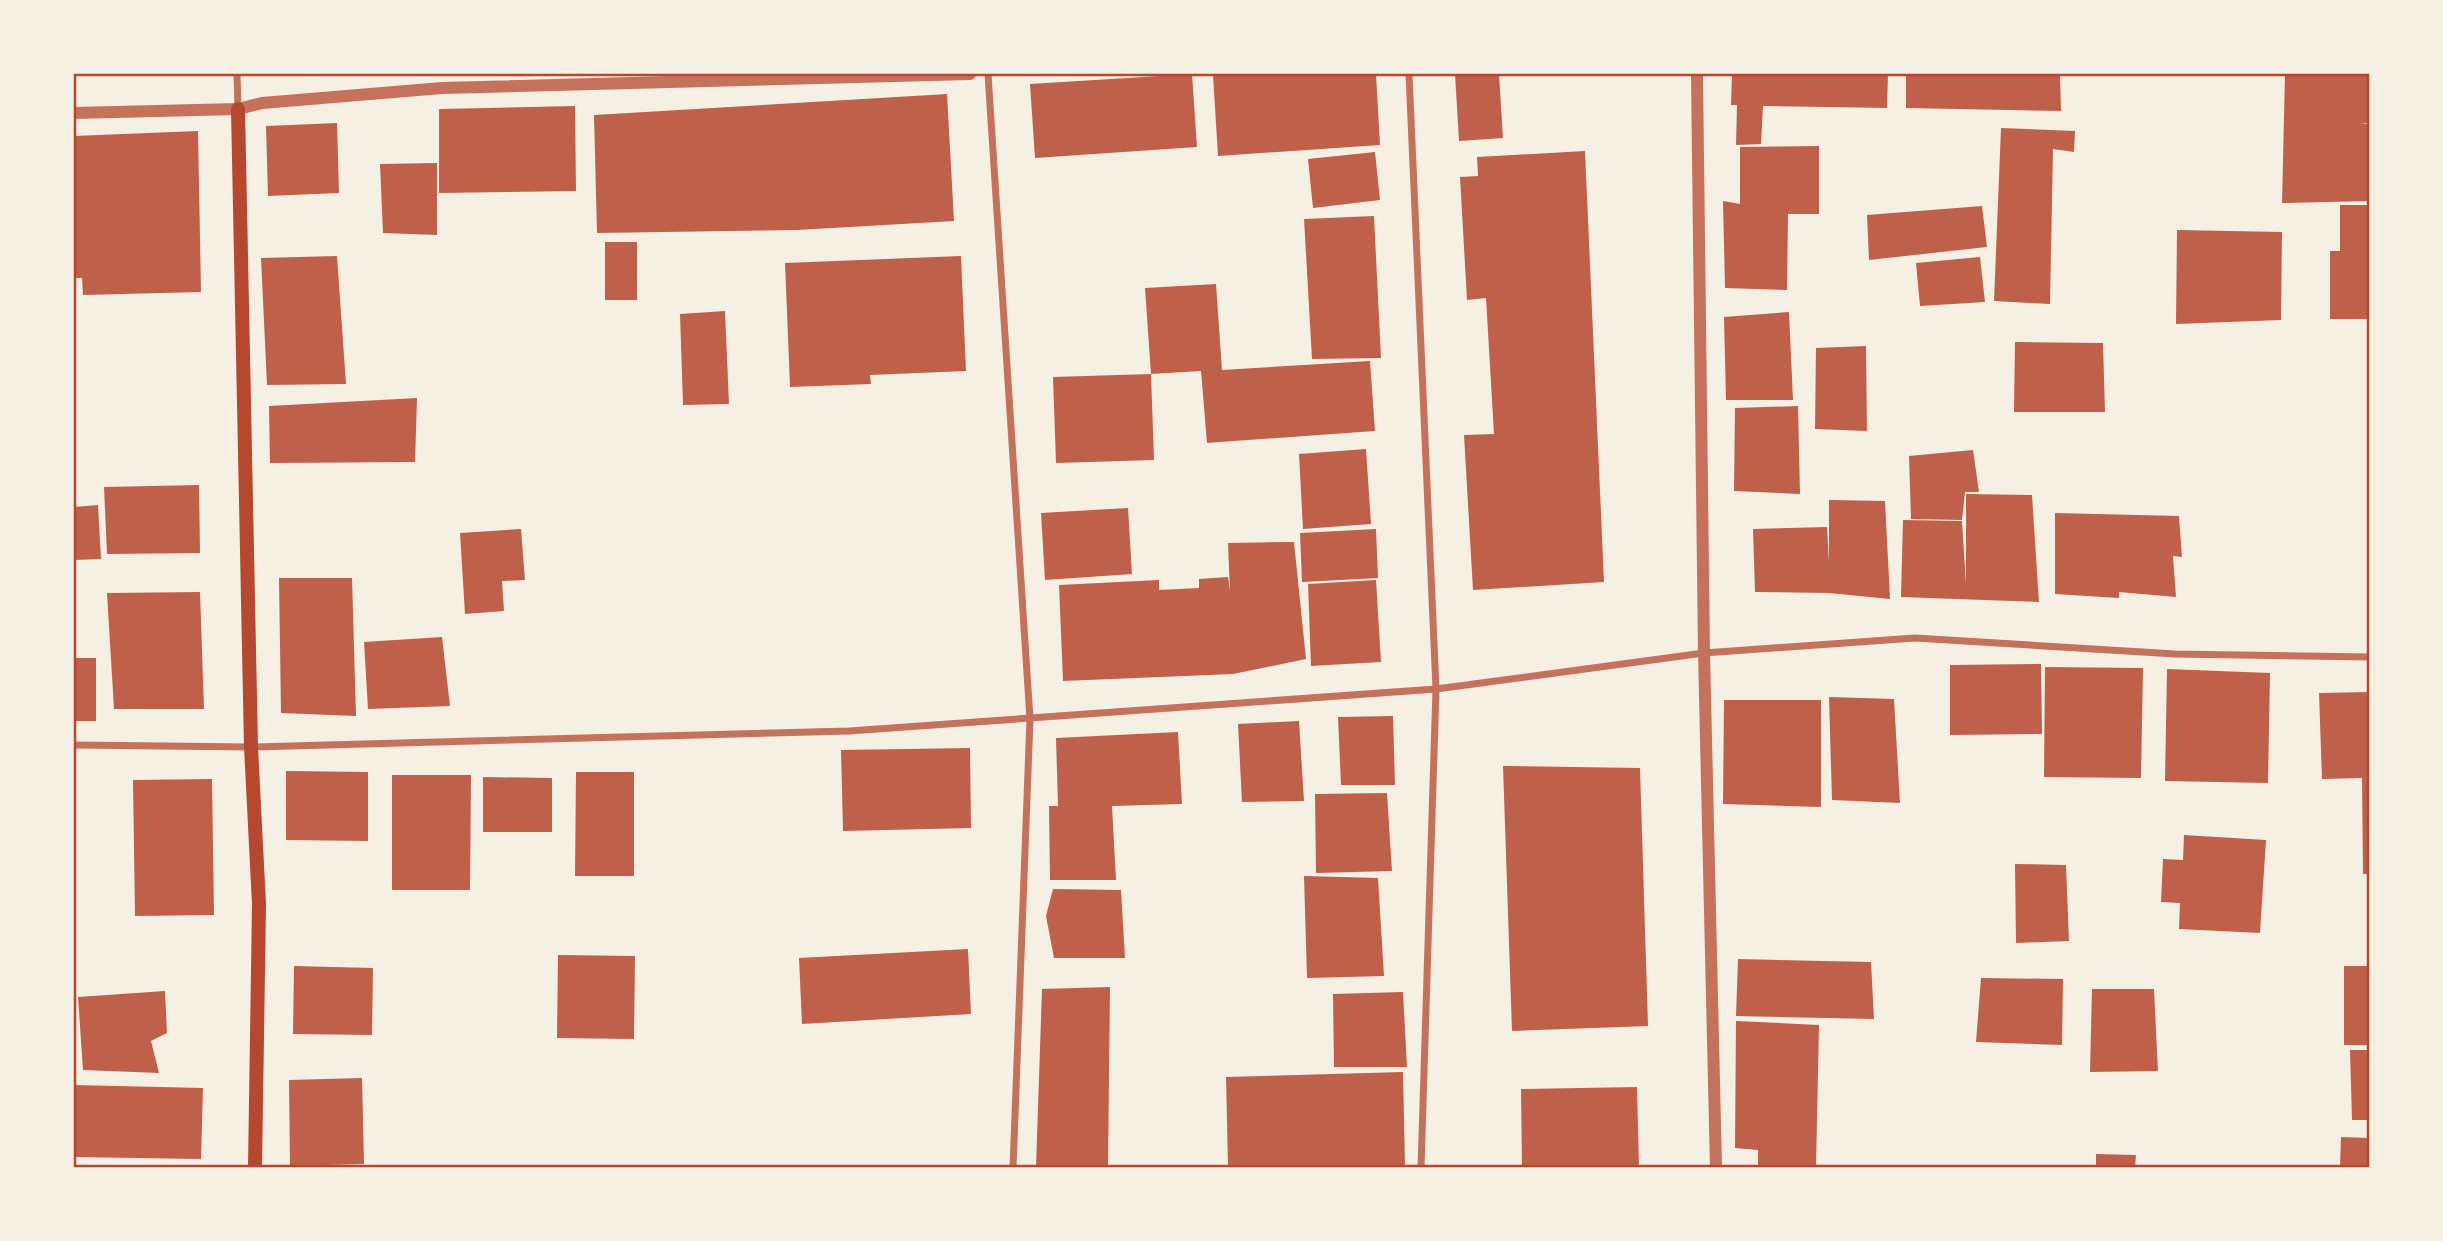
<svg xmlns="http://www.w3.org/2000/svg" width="2443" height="1241" font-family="'Space Grotesk',sans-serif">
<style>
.building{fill:#bf614a}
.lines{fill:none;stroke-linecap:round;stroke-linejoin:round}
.minor{stroke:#c5725c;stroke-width:7}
.tertiary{stroke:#c5725c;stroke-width:12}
.secondary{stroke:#b5482f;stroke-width:14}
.neatline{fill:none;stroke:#b5482f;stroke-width:2.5}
</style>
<rect width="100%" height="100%" fill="#f6efe4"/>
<g class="building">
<path d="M1192,74L1197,147L1035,158L1030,84Z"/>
<path d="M1242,74H1376L1380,145L1218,156L1213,75Z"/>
<path d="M1455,74H1499L1503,138L1459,141Z"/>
<path d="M1732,74H1888L1887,108L1763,106L1761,144L1736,145L1737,105H1731Z"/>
<path d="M1906,74H2060L2061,111L1906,108Z"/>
<path d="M2285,74H2370V123L2361,124H2370V201L2282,203Z"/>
<path d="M947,94L954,221L797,230L597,233L594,115Z"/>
<path d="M575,106L576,191L439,193V109Z"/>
<path d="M337,123L339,193L268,196L266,126Z"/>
<path d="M2001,128L2075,131L2074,152L2053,149L2050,304L1994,301Z"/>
<path d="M198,131L201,292L83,295L82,278H74V136Z"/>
<path d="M1819,146V214H1788L1787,290L1725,288L1723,201L1740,204V147Z"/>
<path d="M1585,151L1604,582L1473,590L1464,435L1494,434L1486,298L1467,300L1460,177L1478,176L1477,157Z"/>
<path d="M1375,152L1380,200L1313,208L1308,159Z"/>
<path d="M437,163V235L383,233L380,164Z"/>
<path d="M2340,205H2370V319H2330V251H2340Z"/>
<path d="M1982,206L1987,247L1869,260L1867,215Z"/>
<path d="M1374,216L1381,358L1312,359L1304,219Z"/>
<path d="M2177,230L2282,232L2281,320L2176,324Z"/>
<rect x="605" y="242" width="32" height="58"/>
<path d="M337,256L346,384L267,385L261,258Z"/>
<path d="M961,256L966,371L870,375L871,384L790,387L785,263Z"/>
<path d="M1980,257L1985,302L1920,306L1916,263Z"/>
<path d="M1216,284L1222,370L1370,361L1375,431L1207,443L1201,371L1151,374L1145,288Z"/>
<path d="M725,311L729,404L683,405L680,314Z"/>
<path d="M1789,312L1793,400H1726L1724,317Z"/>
<path d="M2015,342L2103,343L2105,412H2014Z"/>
<path d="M1866,346L1867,431L1815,429L1816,348Z"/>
<path d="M1151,374L1154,460L1056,463L1053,377Z"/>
<path d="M417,398L415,462L270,463L269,406Z"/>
<path d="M1798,406L1800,494L1734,491L1735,408Z"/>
<path d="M1366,449L1371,524L1303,529L1299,454Z"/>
<path d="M1973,450L1979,492H1965L1962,520L1911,519L1909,456Z"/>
<path d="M199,485L200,553L107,554L104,487Z"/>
<path d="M1966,494L2032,495L2039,602L1901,597L1903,520L1962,521L1966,584Z"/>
<path d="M1829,500L1885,501L1890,599L1829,593L1755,592L1753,529L1827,527L1829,562Z"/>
<path d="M98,505L101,559L74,560V507Z"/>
<path d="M1128,508L1132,574L1045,580L1041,513Z"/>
<path d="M2055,513L2179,516L2182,557L2173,556L2176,597L2119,592V598L2055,594Z"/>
<path d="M521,529L525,580L502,581L504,611L465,614L460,533Z"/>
<path d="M1376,529L1378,578L1302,582L1300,533Z"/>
<path d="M1294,542L1306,659L1233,674L1063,681L1059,585L1159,580V590L1199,588V579L1228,577L1230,592L1228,543Z"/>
<path d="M279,578H352L356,716L281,713Z"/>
<path d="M1376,580L1381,662L1311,666L1308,584Z"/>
<path d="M200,592L204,709H114L107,593Z"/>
<path d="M442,637L450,706L368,709L364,642Z"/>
<rect x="74" y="658" width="22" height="63"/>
<path d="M2041,664L2042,734L1950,735V665Z"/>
<path d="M2045,667L2143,668L2141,778L2044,777Z"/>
<path d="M2167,669L2270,673L2268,783L2165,781Z"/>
<path d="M2370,692V874H2363L2362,778L2322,779L2319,693Z"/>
<path d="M1829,697L1894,699L1900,803L1832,800Z"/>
<path d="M1724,700H1821V807L1723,804Z"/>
<path d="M1393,716L1395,785H1341L1338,717Z"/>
<path d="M1299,721L1304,801L1242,802L1238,724Z"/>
<path d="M1178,732L1182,804L1112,806L1116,880H1050L1049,806H1058L1056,738Z"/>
<path d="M970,748L971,828L843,831L841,750Z"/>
<path d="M1503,766L1640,768L1648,1026L1512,1031Z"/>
<path d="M286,771L368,772V841L286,840Z"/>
<path d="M576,772H634V876H575Z"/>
<path d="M392,775H471L470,890H392Z"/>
<path d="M483,777L552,778V832H483Z"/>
<path d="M212,779L214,915L135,916L133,780Z"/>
<path d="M1387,793L1392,871L1316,873L1315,794Z"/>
<path d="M2184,835L2266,840L2260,933L2179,929L2180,903L2161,902L2163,859L2183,860Z"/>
<path d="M2015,864L2066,865L2069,941L2016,943Z"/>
<path d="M1304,876L1378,878L1384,976L1307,978Z"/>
<path d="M1053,889L1121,890L1125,958H1054L1046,916Z"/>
<path d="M968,949L971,1014L802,1024L799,958Z"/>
<path d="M558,955L635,956L634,1039L557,1038Z"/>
<path d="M1738,959L1871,962L1874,1019L1736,1016Z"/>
<path d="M294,966L373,968L372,1035L293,1034Z"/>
<rect x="2344" y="966" width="26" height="79"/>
<path d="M1981,978L2063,979L2062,1045L1976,1042Z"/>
<path d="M1110,987L1108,1167H1036L1042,989Z"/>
<path d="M2092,989H2154L2158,1071L2090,1072Z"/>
<path d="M165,991L167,1033L151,1041L159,1073L83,1070L78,997Z"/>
<path d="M1403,992L1407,1067H1334L1333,994Z"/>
<path d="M1736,1021L1819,1025L1816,1167H1758V1150L1735,1148Z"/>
<path d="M2350,1050H2370V1120H2352Z"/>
<path d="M1403,1072L1405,1166L1228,1167L1226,1077Z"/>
<path d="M362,1078L364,1164L290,1166L289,1080Z"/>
<path d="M74,1085L203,1088L201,1159L74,1157Z"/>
<path d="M1637,1087L1639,1167H1522L1521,1089Z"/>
<path d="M2341,1137L2370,1138V1167H2340Z"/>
<path d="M2096,1154L2136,1155L2135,1167H2096Z"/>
</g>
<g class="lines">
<g class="minor">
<path d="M237,74L238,109"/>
<path d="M988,74L1030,719L1013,1168"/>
<path d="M1409,74L1436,689L1421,1168"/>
<path d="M74,745L251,747L849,731L1436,689L1704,653L1915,638L2175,654L2370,657"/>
</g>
<g class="tertiary">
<path d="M1697,74L1704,653L1716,1168"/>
<path d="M74,113L238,109L262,103L442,88L970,74"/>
</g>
<path class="secondary" d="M238,109L251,747L259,904L255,1168"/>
</g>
<rect width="2443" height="1241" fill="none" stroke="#f6efe4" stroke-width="150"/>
<rect x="75" y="75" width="2293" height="1091" class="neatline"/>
</svg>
